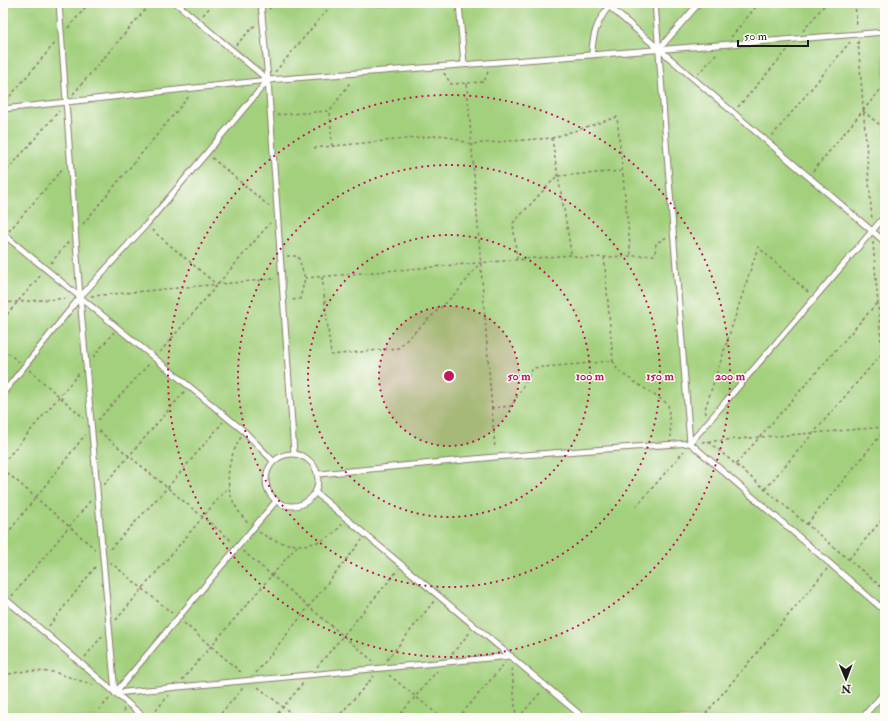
<svg xmlns="http://www.w3.org/2000/svg" width="888" height="721" font-family="'IM FELL Double Pica',serif">
<style>
.green{fill:#a3d07d;stroke:#60764c}
.lines{fill:none;stroke-linecap:round;stroke-linejoin:round}
.service-casing{stroke:#887b6c;stroke-width:7}
.path{stroke:#887b6c;stroke-width:1.5;stroke-dasharray:3 3;stroke-linecap:butt}
.service{stroke:#fff;stroke-width:5}
.ring{fill:none;stroke:#c2185b;stroke-width:2;stroke-dasharray:2 4}
.centre{fill:#c2185b;stroke:#fdfcf7;stroke-width:2}
.ring-label{font-size:12px;text-anchor:middle;font-weight:bold;fill:#c2185b;stroke:#fdfcf7;stroke-width:3;stroke-linejoin:round;paint-order:stroke}
</style>
<rect width="100%" height="100%" fill="#fdfcf7"/>
<filter id="ink" filterUnits="userSpaceOnUse"><feTurbulence type="fractalNoise" baseFrequency=".025" numOctaves="2"/><feDisplacementMap in="SourceGraphic" scale="8" xChannelSelector="R" yChannelSelector="G"/><feConvolveMatrix kernelMatrix="1 2 1 2 8 2 1 2 1" color-interpolation-filters="sRGB"/></filter>
<filter id="wash" filterUnits="userSpaceOnUse"><feTurbulence type="fractalNoise" baseFrequency=".012" numOctaves="4" result="noise"/><feDisplacementMap in="SourceGraphic" scale="16" xChannelSelector="R" yChannelSelector="G"/><feGaussianBlur stdDeviation="0.9" result="paint"/><feColorMatrix in="noise" values="0 0 0 0 0 0 0 0 0 0 0 0 0 0 0 0 0 1.4 0 .05"/><feComposite in="paint" operator="in"/></filter>
<g filter="url(#wash)">
<rect width="100%" height="100%" fill="#f3dabc"/>
<path class="green" d="M3,3H885V718H11L3,711Z"/>
</g>
<g filter="url(#ink)">
<g class="lines">
<defs>
<g id="service">
<path d="M59,3L80,297L115,693"/>
<path d="M176,3L268,80"/>
<path d="M261,3L268,80L294,453"/>
<path d="M459,3L464,64"/>
<path d="M605,3L885,242"/>
<path d="M655,3L690,443L885,611"/>
<path d="M659,49L699,3"/>
<path d="M592,55C592,35 597,22 609,6"/>
<path d="M3,109L268,80L885,32"/>
<path d="M3,234L245,432L273,461"/>
<path d="M3,393L80,297L146,225L268,80"/>
<circle cx="292" cy="480" r="26"/>
<path d="M319,474L495,457L690,443L885,216"/>
<path d="M316,493L584,718"/>
<path d="M3,597L145,718"/>
<path d="M115,693L511,656"/>
<path d="M115,693L276,501"/>
<path d="M862,718L885,692"/>
</g>
</defs>
<use href="#service" class="service-casing"/>
<g class="path">
<path d="M855,3L857,27"/>
<path d="M269,9L274,3"/>
<path d="M203,15L214,3"/>
<path d="M68,28L89,3"/>
<path d="M803,31L826,3"/>
<path d="M731,37L759,3"/>
<path d="M858,41L872,220"/>
<path d="M236,45L256,24"/>
<path d="M275,72L333,3"/>
<path d="M444,73L451,84L484,82L489,69"/>
<path d="M698,74L718,52"/>
<path d="M467,84L495,449"/>
<path d="M73,94L151,3"/>
<path d="M6,101L55,43"/>
<path d="M738,107L790,47"/>
<path d="M863,111L885,129"/>
<path d="M277,115L329,111"/>
<path d="M772,136L850,42"/>
<path d="M552,138C557,177 566,215 571,254"/>
<path d="M332,146L330,111L351,81"/>
<path d="M314,148L444,135L470,144L552,138L617,117L631,256"/>
<path d="M212,158L270,207"/>
<path d="M813,171L885,84"/>
<path d="M3,175L59,111"/>
<path d="M83,224L190,95"/>
<path d="M152,230L216,284"/>
<path d="M9,231L64,167"/>
<path d="M873,242L885,392"/>
<path d="M287,256H298L305,278L300,299L290,300"/>
<path d="M517,259L513,223L557,176L623,171"/>
<path d="M51,263L69,241"/>
<path d="M322,277L331,355L398,348L458,291L479,264"/>
<path d="M305,278L571,255L582,258L655,255L656,243L667,237"/>
<path d="M91,296L274,279"/>
<path d="M3,303L69,298"/>
<path d="M3,319L41,275"/>
<path d="M3,349L19,362"/>
<path d="M160,352L270,223"/>
<path d="M93,357L114,332"/>
<path d="M613,361L618,371L668,404L671,437"/>
<path d="M29,370L84,418"/>
<path d="M491,408L512,406L533,368L613,361L604,256"/>
<path d="M706,414L705,409L758,247L809,293"/>
<path d="M98,420L149,364"/>
<path d="M99,431L233,542"/>
<path d="M241,437C223,467 223,497 248,523"/>
<path d="M702,442L885,427"/>
<path d="M709,442L885,590"/>
<path d="M3,463L80,372"/>
<path d="M736,464L877,303"/>
<path d="M3,469L95,549"/>
<path d="M104,485L185,391"/>
<path d="M765,489L885,350"/>
<path d="M636,507L684,451"/>
<path d="M807,524L885,430"/>
<path d="M259,532C285,550 322,551 342,524"/>
<path d="M3,539L85,435"/>
<path d="M110,549L168,487L223,422"/>
<path d="M243,551L373,661"/>
<path d="M849,559L885,516"/>
<path d="M110,562L172,613"/>
<path d="M12,596L91,500"/>
<path d="M116,620L229,486"/>
<path d="M184,623L243,674"/>
<path d="M49,626L96,566"/>
<path d="M452,654L471,631"/>
<path d="M85,657L103,635"/>
<path d="M387,660L434,601"/>
<path d="M317,667L398,570"/>
<path d="M512,668L516,718"/>
<path d="M256,673L362,540"/>
<path d="M3,675L25,671L54,672L96,686"/>
<path d="M389,675L442,718"/>
<path d="M182,680L297,546"/>
<path d="M258,687L297,718"/>
<path d="M123,709L127,718"/>
<path d="M99,710L110,698"/>
<path d="M152,715L169,695"/>
<path d="M3,717L4,718"/>
<path d="M217,718L243,688"/>
<path d="M274,718L304,682"/>
<path d="M337,718L374,676"/>
<path d="M397,718L437,671"/>
<path d="M458,718L505,663"/>
<path d="M518,718L541,692"/>
<path d="M702,718L827,569"/>
</g>
<use href="#service" class="service"/>
</g>
</g>
<circle cx="449" cy="376" r="70" fill="#c2185b" fill-opacity=".12"/>
<g class="ring">
<circle cx="449" cy="376" r="70"/>
<circle cx="449" cy="376" r="141"/>
<circle cx="449" cy="376" r="211"/>
<circle cx="449" cy="376" r="281"/>
</g>
<circle cx="449" cy="376" r="6" class="centre"/>
<g class="ring-label">
<text x="519" y="380">50 m</text>
<text x="590" y="380">100 m</text>
<text x="660" y="380">150 m</text>
<text x="730" y="380">200 m</text>
</g>
<rect width="888" height="721" fill="none" stroke="#fdfcf7" stroke-width="16"/>
<g transform="translate(846 679) rotate(179)" stroke="#fdfcf7" stroke-width="3" paint-order="stroke">
<path d="M0-3L7 15L0 10L-7 15Z" fill="#1c1c1c"/>
<text y="-6" font-size="11" font-weight="bold" text-anchor="middle" fill="#1c1c1c">N</text>
</g>
<path d="M738 40v6h70v-6" fill="none" stroke="#1c1c1c" stroke-width="2"/>
<text x="744" y="40" font-size="12" fill="#1c1c1c" stroke="#fdfcf7" stroke-width="3" paint-order="stroke">50 m</text>
</svg>
